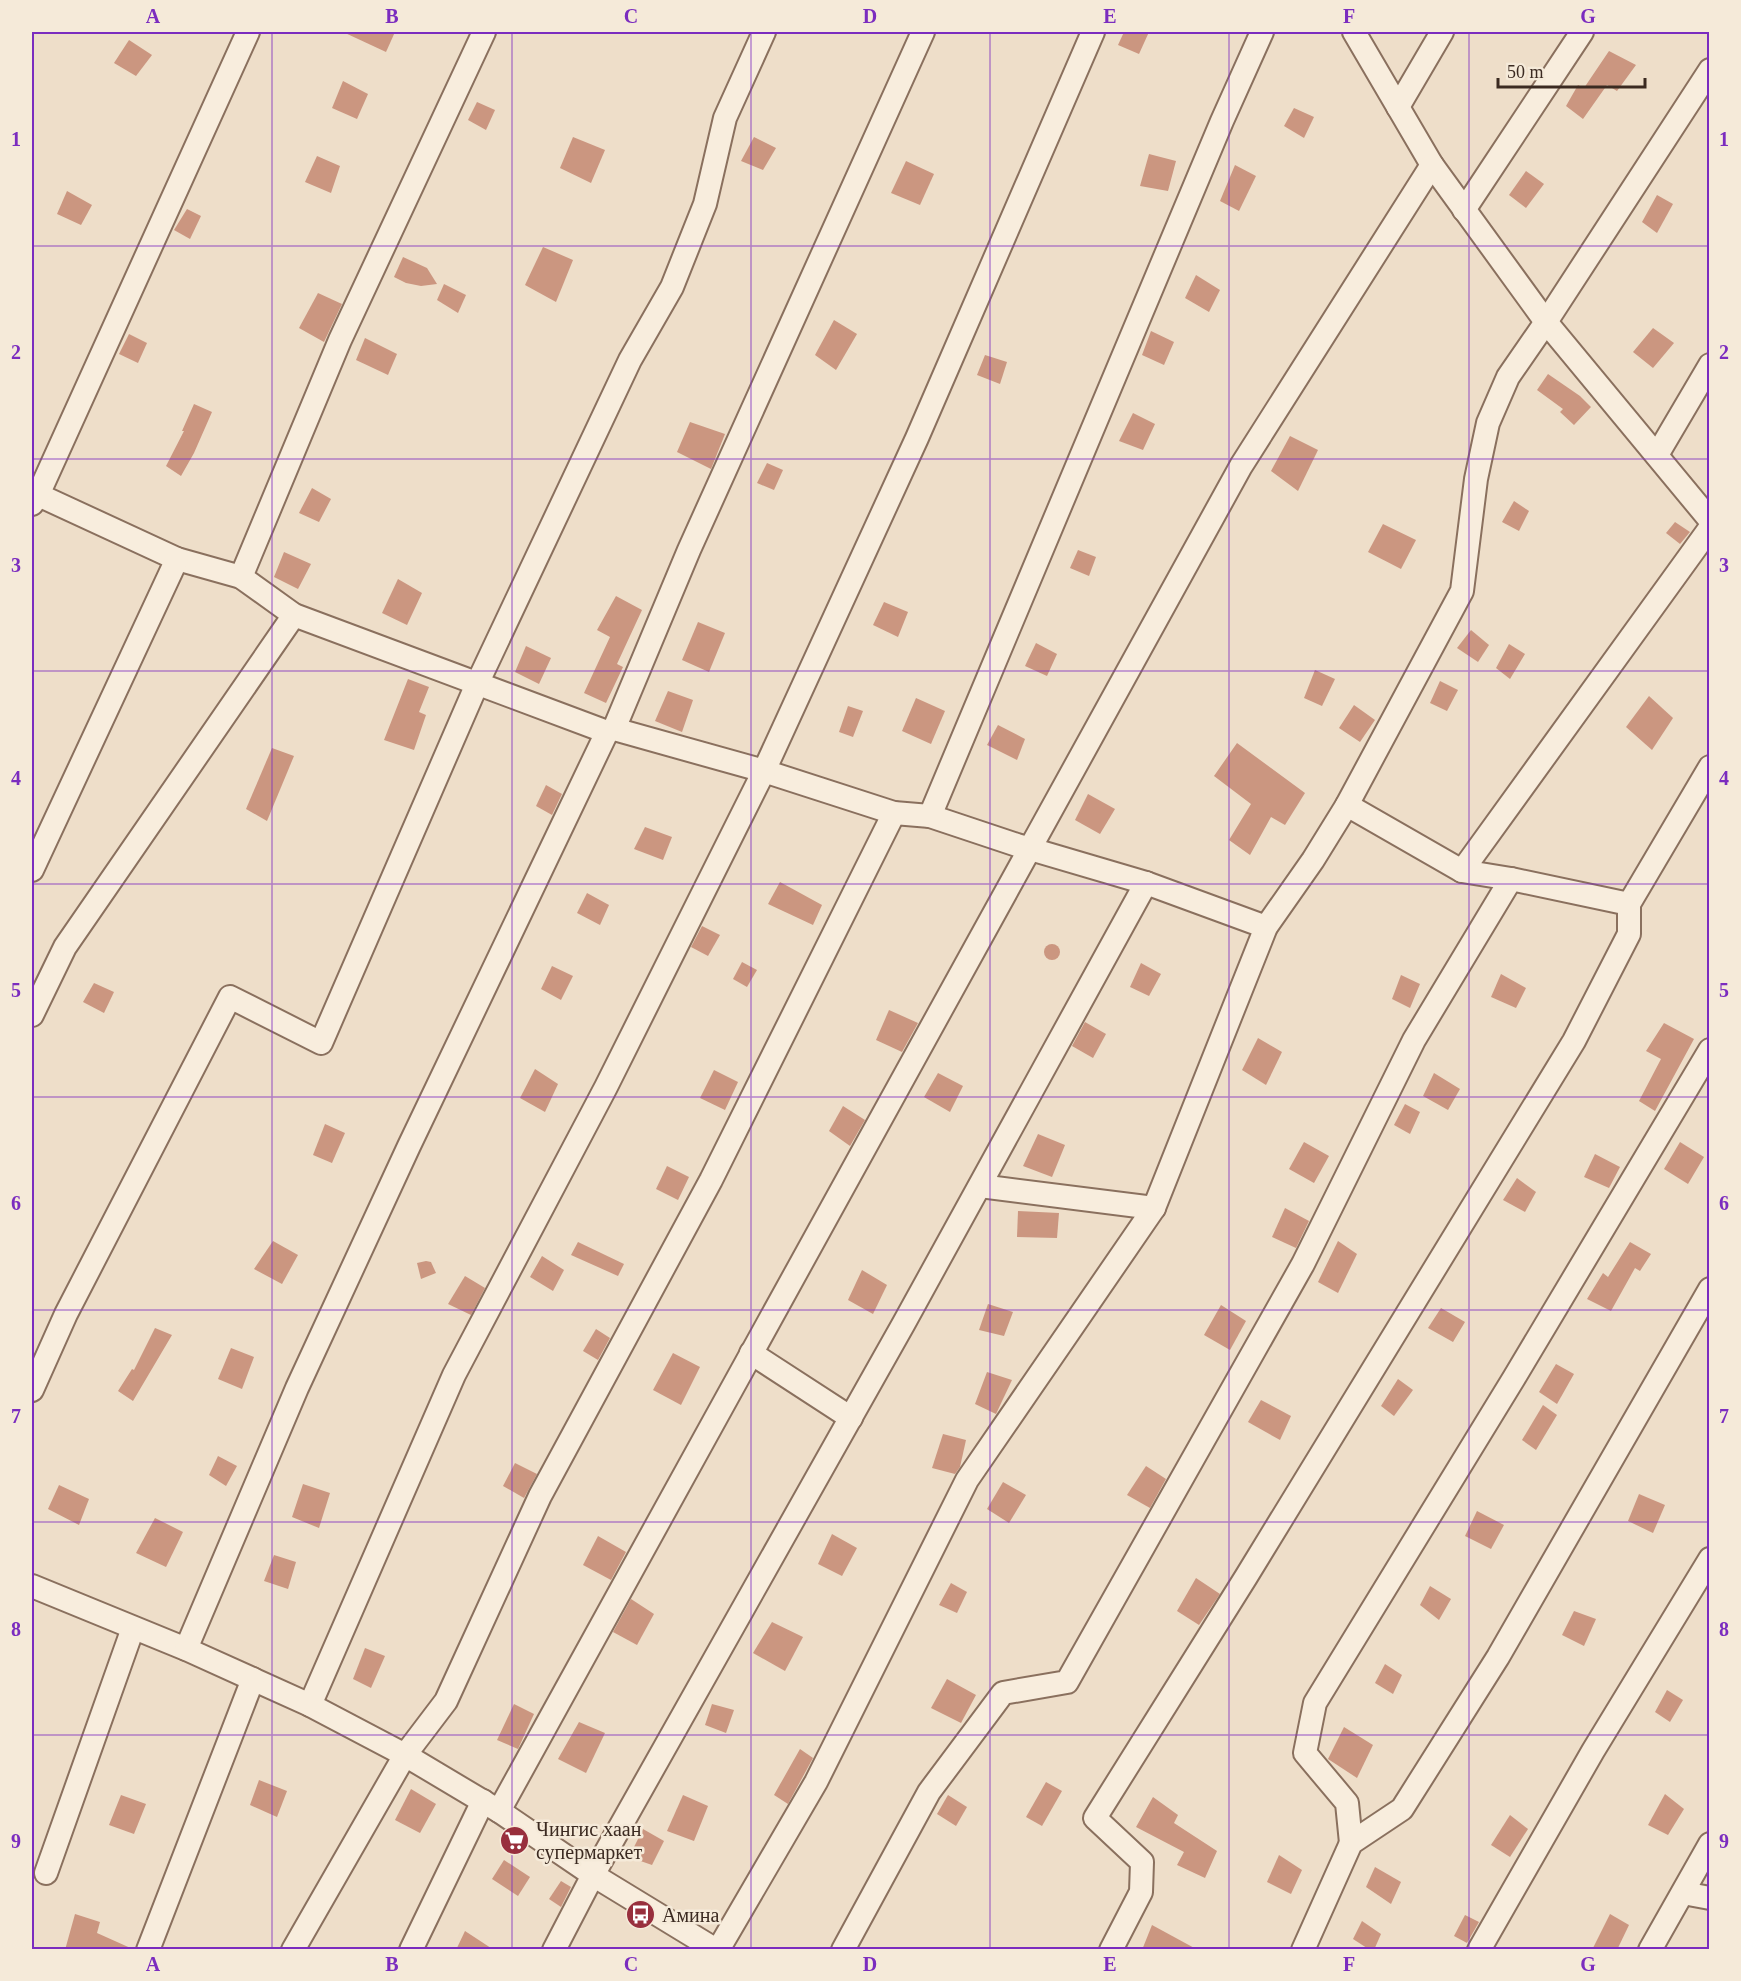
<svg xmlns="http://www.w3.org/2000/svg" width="1741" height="1981" font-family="'Times New Roman',serif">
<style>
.building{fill:#cb9680}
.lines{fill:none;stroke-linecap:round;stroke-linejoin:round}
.minor-casing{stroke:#8a705e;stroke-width:26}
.minor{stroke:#f8eddd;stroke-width:22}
.grid{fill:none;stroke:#7b2cbf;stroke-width:1.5;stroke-opacity:0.55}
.labels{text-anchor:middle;stroke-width:5;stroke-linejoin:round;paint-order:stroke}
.poi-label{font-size:20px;fill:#3b2a21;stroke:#f5ead9;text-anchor:start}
.neatline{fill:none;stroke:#7b2cbf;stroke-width:2}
.grid-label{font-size:20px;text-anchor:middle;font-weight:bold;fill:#7b2cbf}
</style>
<rect width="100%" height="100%" fill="#eedec9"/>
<g class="building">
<path d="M343,32H395L386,52Z"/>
<path d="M1124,32H1149L1139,54L1118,45Z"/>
<path d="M129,40L152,55L136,76L114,63Z"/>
<path d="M1609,51L1636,65L1617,91L1607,85L1583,119L1566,106L1578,85L1584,88Z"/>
<path d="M343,81L368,94L357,119L332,108Z"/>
<path d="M477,102L495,110L486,130L468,120Z"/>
<path d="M1294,108L1314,117L1304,138L1284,126Z"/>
<path d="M573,137L605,150L591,183L560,168Z"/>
<path d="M754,137L776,148L763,170L741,161Z"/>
<path d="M1149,154L1176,161L1168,191L1140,186Z"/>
<path d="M317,156L340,166L331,193L305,182Z"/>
<path d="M906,161L934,174L920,205L891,193Z"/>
<path d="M1235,165L1256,176L1239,211L1220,201Z"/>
<path d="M1526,171L1544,184L1526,208L1509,195Z"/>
<path d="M67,191L92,205L81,225L57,214Z"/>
<path d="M1657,195L1673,204L1657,233L1642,222Z"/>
<path d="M187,209L201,216L190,239L174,230Z"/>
<path d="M543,247L573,260L556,302L525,285Z"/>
<path d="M403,257L427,268L437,284L421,286L406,283L394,277Z"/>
<path d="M1196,275L1220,290L1209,312L1185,298Z"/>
<path d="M444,284L466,295L458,313L437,300Z"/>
<path d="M318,293L342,304L324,342L299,328Z"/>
<path d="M834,320L857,334L836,370L815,355Z"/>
<path d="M1653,328L1674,343L1653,368L1633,352Z"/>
<path d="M1151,331L1174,342L1164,365L1142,355Z"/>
<path d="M129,334L147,343L138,363L119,354Z"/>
<path d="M365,338L397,354L388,375L356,360Z"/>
<path d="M985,355L1007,362L1000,384L977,375Z"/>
<path d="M1548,374L1580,396L1591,407L1574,425L1560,412L1563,409L1537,390Z"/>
<path d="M194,404L212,412L194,453L181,476L166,466L184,431H182Z"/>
<path d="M1133,413L1155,424L1143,450L1119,441Z"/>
<path d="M690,422L725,434L711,469L677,452Z"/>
<path d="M1290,436L1318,450L1298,491L1271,471Z"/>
<path d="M767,463L783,470L774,490L757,483Z"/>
<path d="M312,488L331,499L319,522L299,513Z"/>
<path d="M1514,501L1529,511L1519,531L1502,522Z"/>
<path d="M1675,522L1690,532L1680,544L1666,533Z"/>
<path d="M1383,524L1416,540L1401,569L1368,552Z"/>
<path d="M1078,550L1096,557L1089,576L1070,568Z"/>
<path d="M284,552L311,564L298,589L274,577Z"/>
<path d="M398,579L422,593L407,625L382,613Z"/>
<path d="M616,596L642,610L617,664L623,667L606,703L584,693L610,637L597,630Z"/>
<path d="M884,602L908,612L898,637L873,625Z"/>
<path d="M698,622L725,633L709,672L682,660Z"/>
<path d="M1471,630L1489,645L1478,662L1457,648Z"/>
<path d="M1036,643L1057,654L1047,676L1025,666Z"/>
<path d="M1509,644L1525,654L1510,679L1496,668Z"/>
<path d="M526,646L551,658L539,684L515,672Z"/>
<path d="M1315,670L1335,679L1322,706L1304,698Z"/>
<path d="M408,679L429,687L419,712L426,715L414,750L384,740Z"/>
<path d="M1440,681L1458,690L1447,711L1430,703Z"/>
<path d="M668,691L693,700L682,732L655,721Z"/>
<path d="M1649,696L1673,718L1652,750L1626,727Z"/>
<path d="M916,698L945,711L931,744L902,731Z"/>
<path d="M1354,705L1375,720L1360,742L1339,728Z"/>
<path d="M848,706L863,711L853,737L839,732Z"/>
<path d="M998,725L1025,739L1017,760L987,745Z"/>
<path d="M1237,743L1305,793L1285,825L1271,817L1250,855L1229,840L1251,804L1214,776Z"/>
<path d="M272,748L294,756L267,821L246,809Z"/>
<path d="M546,785L562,794L552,815L536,806Z"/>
<path d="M1088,794L1115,809L1100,834L1075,820Z"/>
<path d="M645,827L672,837L663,860L634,849Z"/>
<path d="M780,882L822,905L813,925L768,904Z"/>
<path d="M587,893L609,905L600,925L577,913Z"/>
<path d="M702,926L720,935L708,956L691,947Z"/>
<circle cx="1052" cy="952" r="8"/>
<path d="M742,962L757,970L747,987L733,979Z"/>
<path d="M1141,963L1161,974L1149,996L1130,987Z"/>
<path d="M552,966L573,976L561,1000L541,989Z"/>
<path d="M1501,974L1526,988L1516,1008L1491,997Z"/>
<path d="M1401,975L1420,984L1410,1008L1392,999Z"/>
<path d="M94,983L114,992L104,1013L83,1002Z"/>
<path d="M889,1010L918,1023L902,1052L876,1040Z"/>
<path d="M1085,1022L1106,1034L1093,1058L1072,1046Z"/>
<path d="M1664,1023L1694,1039L1655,1111L1639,1101L1661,1059L1646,1051Z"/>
<path d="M1258,1038L1282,1052L1266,1085L1242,1070Z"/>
<path d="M535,1069L558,1084L545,1112L520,1098Z"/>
<path d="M714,1070L738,1082L725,1110L700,1098Z"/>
<path d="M938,1073L963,1086L950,1112L924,1097Z"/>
<path d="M1434,1073L1460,1089L1448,1110L1423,1096Z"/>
<path d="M1405,1104L1420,1112L1410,1134L1394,1125Z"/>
<path d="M843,1106L865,1120L850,1146L829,1131Z"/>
<path d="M325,1124L345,1133L332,1163L313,1155Z"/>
<path d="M1038,1134L1065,1145L1052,1177L1023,1166Z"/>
<path d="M1304,1142L1329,1156L1314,1183L1289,1169Z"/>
<path d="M1680,1142L1704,1157L1688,1184L1664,1169Z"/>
<path d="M1595,1154L1620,1167L1609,1188L1584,1177Z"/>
<path d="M667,1166L689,1177L678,1200L656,1189Z"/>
<path d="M1517,1178L1536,1192L1525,1212L1503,1200Z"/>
<path d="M1285,1208L1309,1221L1296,1248L1272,1237Z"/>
<path d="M1018,1211L1059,1213L1057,1238L1017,1237Z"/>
<path d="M273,1241L298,1255L282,1284L254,1269Z"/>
<path d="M1338,1241L1357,1254L1338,1293L1318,1282Z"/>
<path d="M578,1242L624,1264L618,1276L571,1255Z"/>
<path d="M1630,1242L1651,1254L1640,1271L1635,1268L1611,1311L1587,1299L1603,1273L1608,1277Z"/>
<path d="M542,1256L564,1270L553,1291L530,1277Z"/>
<path d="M426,1261L431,1262L436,1273L421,1279L417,1263Z"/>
<path d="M862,1270L887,1285L873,1314L848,1300Z"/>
<path d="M465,1276L485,1288L471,1315L448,1304Z"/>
<path d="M988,1304L1013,1312L1004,1336L979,1330Z"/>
<path d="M1221,1305L1246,1321L1230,1350L1204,1335Z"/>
<path d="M1441,1308L1465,1322L1453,1342L1428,1328Z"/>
<path d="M155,1328L172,1335L133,1401L118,1391L132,1369L134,1370Z"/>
<path d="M596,1329L610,1338L598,1360L583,1351Z"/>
<path d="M231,1348L254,1357L242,1389L218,1379Z"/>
<path d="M673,1353L700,1367L681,1405L653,1390Z"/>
<path d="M1556,1364L1574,1374L1557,1404L1539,1392Z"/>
<path d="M987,1372L1012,1380L996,1414L975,1404Z"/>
<path d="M1398,1379L1413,1390L1394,1416L1381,1406Z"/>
<path d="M1261,1400L1291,1416L1280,1440L1248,1422Z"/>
<path d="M1543,1405L1557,1415L1536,1450L1522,1440Z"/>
<path d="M943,1434L966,1440L960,1467L955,1474L932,1468Z"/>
<path d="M218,1456L237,1466L226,1486L209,1475Z"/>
<path d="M515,1463L537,1474L524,1498L503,1486Z"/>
<path d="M1146,1466L1166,1479L1150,1508L1127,1495Z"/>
<path d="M1003,1482L1026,1495L1009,1523L987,1509Z"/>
<path d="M303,1484L330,1493L319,1528L292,1517Z"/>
<path d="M59,1485L89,1499L79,1525L48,1509Z"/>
<path d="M1639,1494L1665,1505L1653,1533L1628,1521Z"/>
<path d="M1477,1511L1504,1525L1491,1549L1465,1536Z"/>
<path d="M155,1518L183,1532L166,1567L136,1553Z"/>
<path d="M832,1534L857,1548L842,1576L818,1564Z"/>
<path d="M598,1536L626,1552L611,1580L583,1565Z"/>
<path d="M274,1555L296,1562L288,1589L264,1581Z"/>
<path d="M1196,1578L1220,1594L1199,1625L1177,1611Z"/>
<path d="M951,1583L967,1592L957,1613L939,1605Z"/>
<path d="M1430,1586L1451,1599L1439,1620L1420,1605Z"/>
<path d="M631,1599L654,1614L637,1645L613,1632Z"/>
<path d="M1574,1611L1596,1619L1584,1646L1562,1635Z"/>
<path d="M772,1622L803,1637L785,1671L753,1653Z"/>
<path d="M365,1648L385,1656L371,1688L353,1679Z"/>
<path d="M1385,1664L1402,1675L1393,1694L1375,1683Z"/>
<path d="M947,1679L976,1695L961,1723L931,1708Z"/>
<path d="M1667,1690L1683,1700L1670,1722L1655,1712Z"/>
<path d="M514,1704L534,1714L518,1749L497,1740Z"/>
<path d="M712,1704L734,1710L726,1733L705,1725Z"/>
<path d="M579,1722L605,1733L586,1773L558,1759Z"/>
<path d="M1344,1727L1373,1745L1357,1778L1328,1759Z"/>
<path d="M800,1749L813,1758L788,1804L774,1795Z"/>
<path d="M259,1780L287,1791L277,1817L250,1805Z"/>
<path d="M1046,1782L1062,1791L1042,1826L1026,1817Z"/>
<path d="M411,1789L436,1804L420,1833L395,1820Z"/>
<path d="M1665,1794L1684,1809L1668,1835L1648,1825Z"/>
<path d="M121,1795L146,1804L134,1834L109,1825Z"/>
<path d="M683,1795L708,1806L694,1841L667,1831Z"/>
<path d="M948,1795L967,1807L956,1826L937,1814Z"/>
<path d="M1153,1797L1178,1815L1174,1823L1217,1851L1205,1878L1177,1865L1184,1852L1136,1827Z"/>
<path d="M1510,1815L1528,1829L1510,1857L1491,1845Z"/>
<path d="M643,1829L664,1841L652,1865L629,1857Z"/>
<path d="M1279,1855L1302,1870L1291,1894L1267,1882Z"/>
<path d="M504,1860L530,1877L518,1896L492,1879Z"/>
<path d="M1375,1867L1401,1882L1391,1904L1366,1887Z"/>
<path d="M561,1881L571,1887L561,1907L549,1899Z"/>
<path d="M75,1914L100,1922L97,1933L135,1950H65Z"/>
<path d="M1610,1914L1629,1925L1617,1950H1592Z"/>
<path d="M1465,1915L1479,1922L1467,1943L1454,1936Z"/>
<path d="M1362,1921L1381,1934L1374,1950H1370L1353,1939Z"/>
<path d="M1152,1925L1198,1950H1142Z"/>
<path d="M465,1931L494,1950H456Z"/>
</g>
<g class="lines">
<defs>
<g id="minor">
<path d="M1354,32L1432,165L1546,322L1710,520"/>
<path d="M1398,107L1442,32"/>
<path d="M1464,210L1582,32"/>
<path d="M1657,455L1710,365"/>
<path d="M32,492L177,559L241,577L294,615L607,732L614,729L764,771L894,813L930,816L1017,845L1146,883L1266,927"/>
<path d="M32,504L38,495L248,32"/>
<path d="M241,577L340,340L484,32"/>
<path d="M614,729L689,550L923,32"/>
<path d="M1347,805L1462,871L1511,879L1629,904"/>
<path d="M930,816L1222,121L1262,32"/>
<path d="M32,870L177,559"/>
<path d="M1462,871L1710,528"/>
<path d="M32,1015L65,947L294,615"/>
<path d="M980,1186L1154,1208"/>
<path d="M751,1353L851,1418"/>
<path d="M32,1390L66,1314L230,997L321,1043L477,684L630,360L672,287L705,204L725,118L764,32"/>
<path d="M32,1586L186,1649L310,1705L405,1755L499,1811L593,1875L716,1950"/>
<path d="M186,1649L297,1388L409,1146L607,732"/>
<path d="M310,1705L454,1375L606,1087L764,771L917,438L1093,32"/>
<path d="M499,1811L1241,466L1432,165"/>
<path d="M1351,1843L1347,1803L1305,1753L1315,1703L1514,1378L1710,1050"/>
<path d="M46,1873L133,1628"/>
<path d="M1683,1893L1710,1898"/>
<path d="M148,1950L253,1679"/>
<path d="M293,1950L405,1755L446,1701L540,1496L711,1180L894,813"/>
<path d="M411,1950L483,1801"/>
<path d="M554,1950L593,1875L904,1323L1146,883"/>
<path d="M718,1950L816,1782L967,1480L1154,1208L1266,927L1313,860L1347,805L1462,591L1476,479L1488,423L1508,377L1546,322L1710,70"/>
<path d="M843,1950L929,1792L1003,1693L1067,1682L1303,1264L1414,1040L1511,879"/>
<path d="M1111,1950L1141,1892L1142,1862L1095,1818L1246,1577L1574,1041L1629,934V904L1710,767"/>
<path d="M1303,1950L1351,1843L1402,1809L1498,1657L1710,1289"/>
<path d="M1479,1950L1593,1751L1710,1559"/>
<path d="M1650,1950L1710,1844"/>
</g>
</defs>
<use href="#minor" class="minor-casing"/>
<use href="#minor" class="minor"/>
</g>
<path class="grid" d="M272,32V1950M512,32V1950M751,32V1950M990,32V1950M1229,32V1950M1469,32V1950M32,246H1710M32,459H1710M32,671H1710M32,884H1710M32,1097H1710M32,1310H1710M32,1522H1710M32,1735H1710"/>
<defs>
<symbol id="supermarket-disc" viewBox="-11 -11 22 22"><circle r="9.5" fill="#982f3d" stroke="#f5ead9"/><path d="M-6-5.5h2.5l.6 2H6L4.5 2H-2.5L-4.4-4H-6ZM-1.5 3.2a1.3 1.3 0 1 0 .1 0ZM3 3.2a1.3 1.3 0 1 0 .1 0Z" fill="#fff"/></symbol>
<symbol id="bus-disc" viewBox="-11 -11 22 22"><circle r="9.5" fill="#982f3d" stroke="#f5ead9"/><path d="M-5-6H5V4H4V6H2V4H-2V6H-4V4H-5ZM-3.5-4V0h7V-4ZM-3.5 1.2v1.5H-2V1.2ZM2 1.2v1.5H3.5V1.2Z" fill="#fff"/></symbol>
</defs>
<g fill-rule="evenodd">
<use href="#supermarket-disc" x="498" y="1824" width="33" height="33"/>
<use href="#bus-disc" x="624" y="1898" width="33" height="33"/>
</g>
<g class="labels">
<g class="poi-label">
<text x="536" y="1836">Чингис хаан<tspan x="536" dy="23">супермаркет</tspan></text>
<text x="662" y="1922">Амина</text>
</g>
</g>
<rect width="1741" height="1981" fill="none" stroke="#f5ead9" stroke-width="66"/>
<path d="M1498 78v9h147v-9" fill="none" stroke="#3b2a21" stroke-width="3"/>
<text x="1507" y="78" font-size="18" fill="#3b2a21" stroke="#f5ead9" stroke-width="4.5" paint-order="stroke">50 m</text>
<rect x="33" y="33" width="1675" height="1915" class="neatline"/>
<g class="grid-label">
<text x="153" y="23">A</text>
<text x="392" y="23">B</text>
<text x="631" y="23">C</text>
<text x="870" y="23">D</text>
<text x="1110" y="23">E</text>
<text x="1349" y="23">F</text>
<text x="1588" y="23">G</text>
<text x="16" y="146">1</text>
<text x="1724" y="146">1</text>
<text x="16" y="359">2</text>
<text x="1724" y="359">2</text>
<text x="16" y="572">3</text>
<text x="1724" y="572">3</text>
<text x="16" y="785">4</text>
<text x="1724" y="785">4</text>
<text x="16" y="997">5</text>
<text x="1724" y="997">5</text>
<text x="16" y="1210">6</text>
<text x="1724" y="1210">6</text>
<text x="16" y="1423">7</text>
<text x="1724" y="1423">7</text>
<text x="16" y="1636">8</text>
<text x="1724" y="1636">8</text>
<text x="16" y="1848">9</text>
<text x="1724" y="1848">9</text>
<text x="153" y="1971">A</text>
<text x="392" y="1971">B</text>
<text x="631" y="1971">C</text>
<text x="870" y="1971">D</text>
<text x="1110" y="1971">E</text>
<text x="1349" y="1971">F</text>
<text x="1588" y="1971">G</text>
</g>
</svg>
